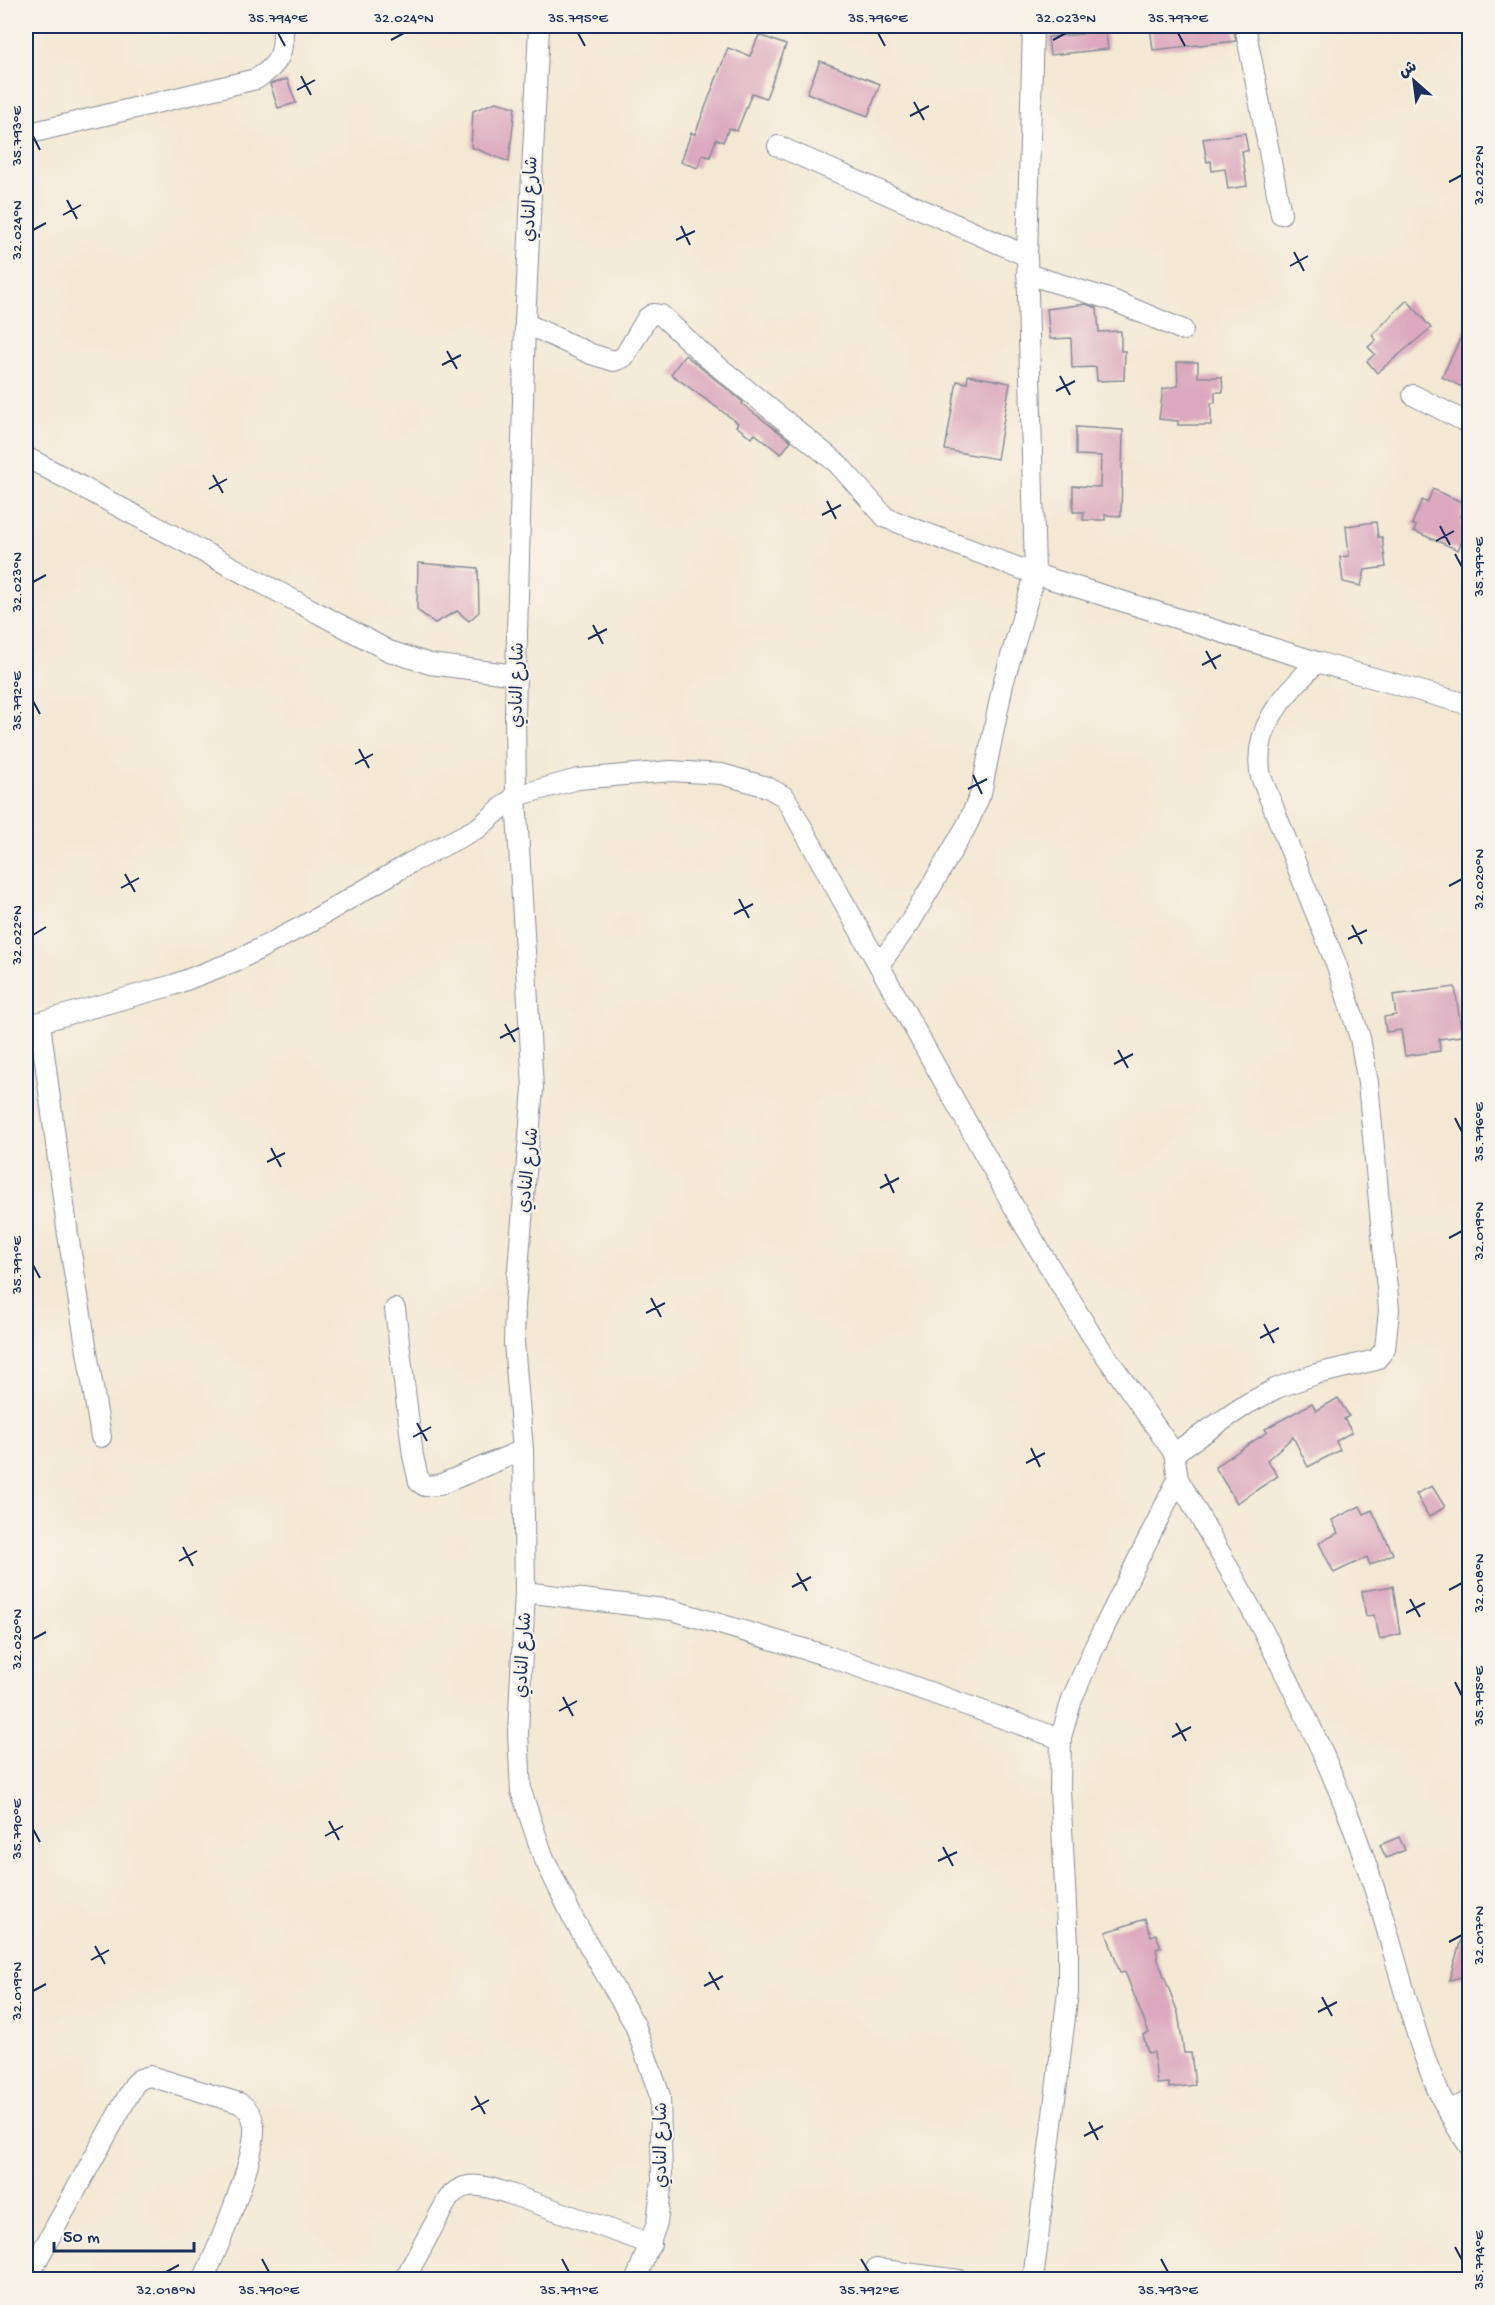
<svg xmlns="http://www.w3.org/2000/svg" width="1495" height="2305" font-family="'Gochi Hand','Playpen Sans Arabic',sans-serif">
<style>
.building{fill:#dba8bd}
.lines{fill:none;stroke-linecap:round;stroke-linejoin:round}
.street-casing{stroke:#878c98;stroke-width:22}
.street{stroke:#fff;stroke-width:20}
.ticks{fill:none;stroke:#1b2f5e;stroke-width:2}
.labels{text-anchor:middle;stroke-width:4.5;stroke-linejoin:round;paint-order:stroke}
.street-label{font-size:18px;fill:#1b2f5e;stroke:#f7f3e8}
.neatline{fill:none;stroke:#1b2f5e;stroke-width:2}
.ticks-label{font-size:15px;text-anchor:middle;fill:#1b2f5e}
</style>
<rect width="100%" height="100%" fill="#f7f3e8"/>
<filter id="ink" filterUnits="userSpaceOnUse"><feTurbulence type="fractalNoise" baseFrequency=".0167" numOctaves="2"/><feDisplacementMap in="SourceGraphic" scale="12" xChannelSelector="R" yChannelSelector="G"/><feConvolveMatrix kernelMatrix="1 2 1 2 8 2 1 2 1" color-interpolation-filters="sRGB"/></filter>
<filter id="wash" filterUnits="userSpaceOnUse"><feTurbulence type="fractalNoise" baseFrequency=".008" numOctaves="4" result="noise"/><feDisplacementMap in="SourceGraphic" scale="24" xChannelSelector="R" yChannelSelector="G"/><feGaussianBlur stdDeviation="1.35" result="paint"/><feColorMatrix in="noise" values="0 0 0 0 0 0 0 0 0 0 0 0 0 0 0 0 0 1.4 0 .05"/><feComposite in="paint" operator="in"/></filter>
<g filter="url(#wash)">
<rect width="100%" height="100%" fill="#f3e8d3"/>
<g id="blocks">
<g class="building">
<path d="M1082,26H1105L1108,49L1050,55L1048,37L1082,34Z"/>
<path d="M1150,26H1233L1236,41L1153,50Z"/>
<path d="M759,35L786,45L766,98L752,93L737,131L729,128L723,142L716,139L710,157L702,155L698,168L681,162L691,133L695,134L728,48L750,56Z"/>
<path d="M820,61L880,84L868,116L807,93Z"/>
<path d="M287,79L296,103L278,108L270,84Z"/>
<path d="M496,102L515,107L509,162L471,147L473,111Z"/>
<path d="M1245,133L1248,151H1242L1247,186L1228,189L1225,169L1212,171L1211,161L1207,162L1203,139Z"/>
<path d="M1407,300L1431,328L1377,373L1367,361L1375,354L1368,347L1376,340L1372,335Z"/>
<path d="M1086,304L1097,308L1099,332L1121,331V351H1125L1124,380L1097,381L1096,367L1072,368L1071,338L1050,339L1047,309Z"/>
<path d="M1470,318V391L1442,377Z"/>
<path d="M685,355L743,402L742,404L791,441L781,454L755,434L752,438L736,426L738,423L671,374Z"/>
<path d="M1177,362H1198V377H1222L1223,392H1215V403H1211V425H1178V421L1159,419L1163,389L1178,386Z"/>
<path d="M968,375L1010,383L997,459L945,450L957,381L967,383Z"/>
<path d="M1076,427L1123,430L1121,516L1105,515V520H1083L1084,512H1073V486L1100,487L1101,456L1076,455Z"/>
<path d="M1433,489L1466,504L1461,516L1465,518L1461,526L1467,529L1458,550L1414,531L1416,526L1412,524L1422,500L1427,503Z"/>
<path d="M1376,522L1378,537H1382L1386,567L1365,570L1361,586L1343,582L1340,557L1349,556L1346,526Z"/>
<path d="M418,563L478,568L479,612L469,621L457,611L435,623L417,610Z"/>
<path d="M1455,987L1462,1036L1439,1039L1440,1051L1405,1056L1401,1030L1386,1032L1384,1017L1396,1015L1393,995Z"/>
<path d="M1338,1398L1349,1416L1344,1419L1352,1432L1336,1441L1340,1450L1308,1467L1293,1437L1267,1460L1278,1476L1237,1503L1215,1467L1267,1432L1265,1429L1312,1403L1316,1411Z"/>
<path d="M1432,1486L1445,1507L1429,1517L1416,1494Z"/>
<path d="M1360,1506L1364,1514L1372,1510L1393,1554L1370,1565L1367,1557L1334,1573L1319,1543L1338,1533L1332,1520Z"/>
<path d="M1393,1586L1400,1634L1380,1639L1374,1615L1366,1616L1362,1591Z"/>
<path d="M1399,1837L1405,1850L1386,1858L1380,1845Z"/>
<path d="M1145,1919L1151,1936L1156,1934L1161,1947L1156,1949L1158,1960L1178,2013L1184,2053H1191L1195,2085L1169,2088V2083L1157,2084L1154,2052L1148,2053L1143,2035L1149,2033L1125,1972L1120,1973L1106,1932Z"/>
<path d="M1466,1923L1470,1924V1975L1449,1980Z"/>
</g>
</g>
</g>
<g filter="url(#ink)">
<use href="#blocks" fill-opacity="0" stroke="#878c98" stroke-width="1.5"/>
<g class="lines">
<defs>
<g id="street">
<path d="M539,26L525,323L515,713L516,796L533,1088L515,1305L514,1343L523,1450L525,1592L518,1733L521,1791L543,1856L573,1918L635,2025L660,2096L662,2180L657,2223L636,2280"/>
<path d="M1033,26L1027,256L1035,574L1317,662L1470,705"/>
<path d="M1245,26L1281,214"/>
<path d="M26,134L256,79C280,65 284,52 283,26"/>
<path d="M778,146L1027,256"/>
<path d="M1027,274L1112,300L1183,330"/>
<path d="M525,323L591,354L614,361L624,357L647,318L653,314L661,315L704,355L838,464L886,518L1035,574L1003,684L981,793L967,825L911,921L879,965"/>
<path d="M1413,395L1470,424"/>
<path d="M26,457L389,651L430,664L516,675"/>
<path d="M40,1023L68,1235L101,1437"/>
<path d="M26,1026L173,985L238,960L305,925L410,863L478,828L516,796L578,779L671,771L722,774L767,787L785,797L1023,1223L1092,1336L1174,1453L1178,1479C1243,1592 1303,1697 1350,1819C1367,1864 1382,1911 1395,1958C1413,2022 1430,2092 1470,2147"/>
<path d="M395,1309L413,1456L419,1482L425,1486L439,1485L523,1450"/>
<path d="M1174,1453L1247,1404L1277,1388L1316,1374L1376,1360L1385,1349L1389,1310L1368,1083L1360,1038L1337,966L1261,777C1251,727 1285,695 1317,662"/>
<path d="M525,1592L672,1610L828,1656L1061,1739"/>
<path d="M1447,2111L1470,2101"/>
<path d="M876,2269L959,2280"/>
<path d="M31,2271L134,2085L140,2079L150,2076L239,2103C248,2108 252,2114 254,2125C257,2157 218,2248 203,2280"/>
<path d="M404,2280L448,2199C464,2178 485,2186 507,2193L651,2244"/>
<path d="M1033,2280L1068,1992V1945L1060,1789L1061,1737L1072,1699L1094,1648L1178,1479"/>
</g>
</defs>
<use href="#street" class="street-casing"/>
<use href="#street" class="street"/>
</g>
</g>
<path class="ticks" d="M278,33L285,46M578,33L585,46M878,33L885,46M1178,33L1185,46M391,40L404,33M1053,40L1066,33M301,76L311,95M297,90L315,80M914,102L924,120M910,116L929,106M33,136L40,150M1449,182L1462,175M67,200L77,219M63,215L81,205M681,226L690,245M33,230L46,223M676,240L695,231M1294,252L1304,271M1290,266L1308,256M447,351L457,369M442,365L461,355M1060,376L1070,395M1056,391L1075,381M213,475L223,493M209,489L227,479M827,501L836,519M822,515L841,505M1440,526L1450,545M1436,541L1454,531M1455,554L1462,567M33,582L46,575M593,625L603,644M588,639L607,629M1206,651L1216,669M1202,665L1221,655M33,701L40,714M359,749L369,768M355,764L373,754M973,775L982,794M968,789L987,779M125,874L135,892M1449,886L1462,879M121,888L139,878M739,899L749,918M734,914L753,904M1352,925L1362,944M33,935L46,927M1348,939L1367,930M505,1024L515,1042M500,1038L519,1028M1118,1050L1128,1068M1114,1064L1133,1054M1455,1118L1462,1132M271,1148L281,1167M267,1162L285,1153M885,1174L894,1193M880,1188L899,1178M1449,1238L1462,1231M33,1265L40,1278M651,1298L661,1317M646,1313L665,1303M1264,1324L1274,1343M1260,1338L1279,1328M417,1423L427,1441M413,1437L431,1427M1031,1448L1040,1467M1026,1463L1045,1453M183,1547L193,1566M179,1561L197,1551M797,1573L807,1591M792,1587L811,1577M1449,1590L1462,1583M1410,1599L1420,1617M1406,1613L1425,1603M33,1639L46,1632M1455,1682L1462,1696M563,1697L573,1716M559,1711L577,1701M1176,1723L1186,1741M1172,1737L1191,1727M329,1821L339,1840M33,1829L40,1842M325,1836L343,1826M943,1847L953,1866M938,1861L957,1852M1449,1942L1462,1935M95,1946L105,1964M91,1960L109,1950M709,1972L719,1990M704,1986L723,1976M33,1991L46,1984M1322,1997L1332,2016M1318,2012L1337,2002M475,2096L485,2114M471,2110L489,2100M1089,2122L1098,2140M1084,2136L1103,2126M1455,2247L1462,2260M262,2259L269,2272M562,2259L569,2272M861,2259L869,2272M1161,2259L1168,2272M166,2272L179,2265"/>
<g class="labels">
<g class="street-label">
<text transform="translate(529 199) rotate(-88)" y="6">شارع النادي</text>
<text transform="translate(516 685) rotate(-89)" y="6">شارع النادي</text>
<text transform="translate(527 1170) rotate(-84)" y="6">شارع النادي</text>
<text transform="translate(522 1655) rotate(-87)" y="6">شارع النادي</text>
<text transform="translate(660 2145) rotate(-90)" y="6">شارع النادي</text>
</g>
</g>
<rect width="1495" height="2305" fill="none" stroke="#f7f3e8" stroke-width="66"/>
<g transform="translate(1414 81) rotate(332)" stroke="#f7f3e8" stroke-width="4.5" paint-order="stroke">
<path d="M0-4.5L10 22L0 15L-10 22Z" fill="#1b2f5e"/>
<text y="-9" font-size="16" font-weight="bold" text-anchor="middle" fill="#1b2f5e">ش</text>
</g>
<path d="M54 2242v9h140v-9" fill="none" stroke="#1b2f5e" stroke-width="3"/>
<text x="63" y="2242" font-size="18" fill="#1b2f5e" stroke="#f7f3e8" stroke-width="4.5" paint-order="stroke">50 m</text>
<rect x="33" y="33" width="1429" height="2239" class="neatline"/>
<g class="ticks-label">
<text x="278" y="22">35.794°E</text>
<text x="404" y="22">32.024°N</text>
<text x="578" y="22">35.795°E</text>
<text x="878" y="22">35.796°E</text>
<text x="1066" y="22">32.023°N</text>
<text x="1178" y="22">35.797°E</text>
<text transform="translate(16 136) rotate(-90)" y="5">35.793°E</text>
<text transform="translate(1478 175) rotate(-90)" y="5">32.022°N</text>
<text transform="translate(16 230) rotate(-90)" y="5">32.024°N</text>
<text transform="translate(1478 567) rotate(-90)" y="5">35.797°E</text>
<text transform="translate(16 582) rotate(-90)" y="5">32.023°N</text>
<text transform="translate(16 701) rotate(-90)" y="5">35.792°E</text>
<text transform="translate(1478 879) rotate(-90)" y="5">32.020°N</text>
<text transform="translate(16 935) rotate(-90)" y="5">32.022°N</text>
<text transform="translate(1478 1132) rotate(-90)" y="5">35.796°E</text>
<text transform="translate(1478 1231) rotate(-90)" y="5">32.019°N</text>
<text transform="translate(16 1265) rotate(-90)" y="5">35.791°E</text>
<text transform="translate(1478 1583) rotate(-90)" y="5">32.018°N</text>
<text transform="translate(16 1639) rotate(-90)" y="5">32.020°N</text>
<text transform="translate(1478 1696) rotate(-90)" y="5">35.795°E</text>
<text transform="translate(16 1829) rotate(-90)" y="5">35.790°E</text>
<text transform="translate(1478 1935) rotate(-90)" y="5">32.017°N</text>
<text transform="translate(16 1991) rotate(-90)" y="5">32.019°N</text>
<text transform="translate(1478 2260) rotate(-90)" y="5">35.794°E</text>
<text x="166" y="2294">32.018°N</text>
<text x="269" y="2294">35.790°E</text>
<text x="569" y="2294">35.791°E</text>
<text x="869" y="2294">35.792°E</text>
<text x="1168" y="2294">35.793°E</text>
</g>
</svg>
